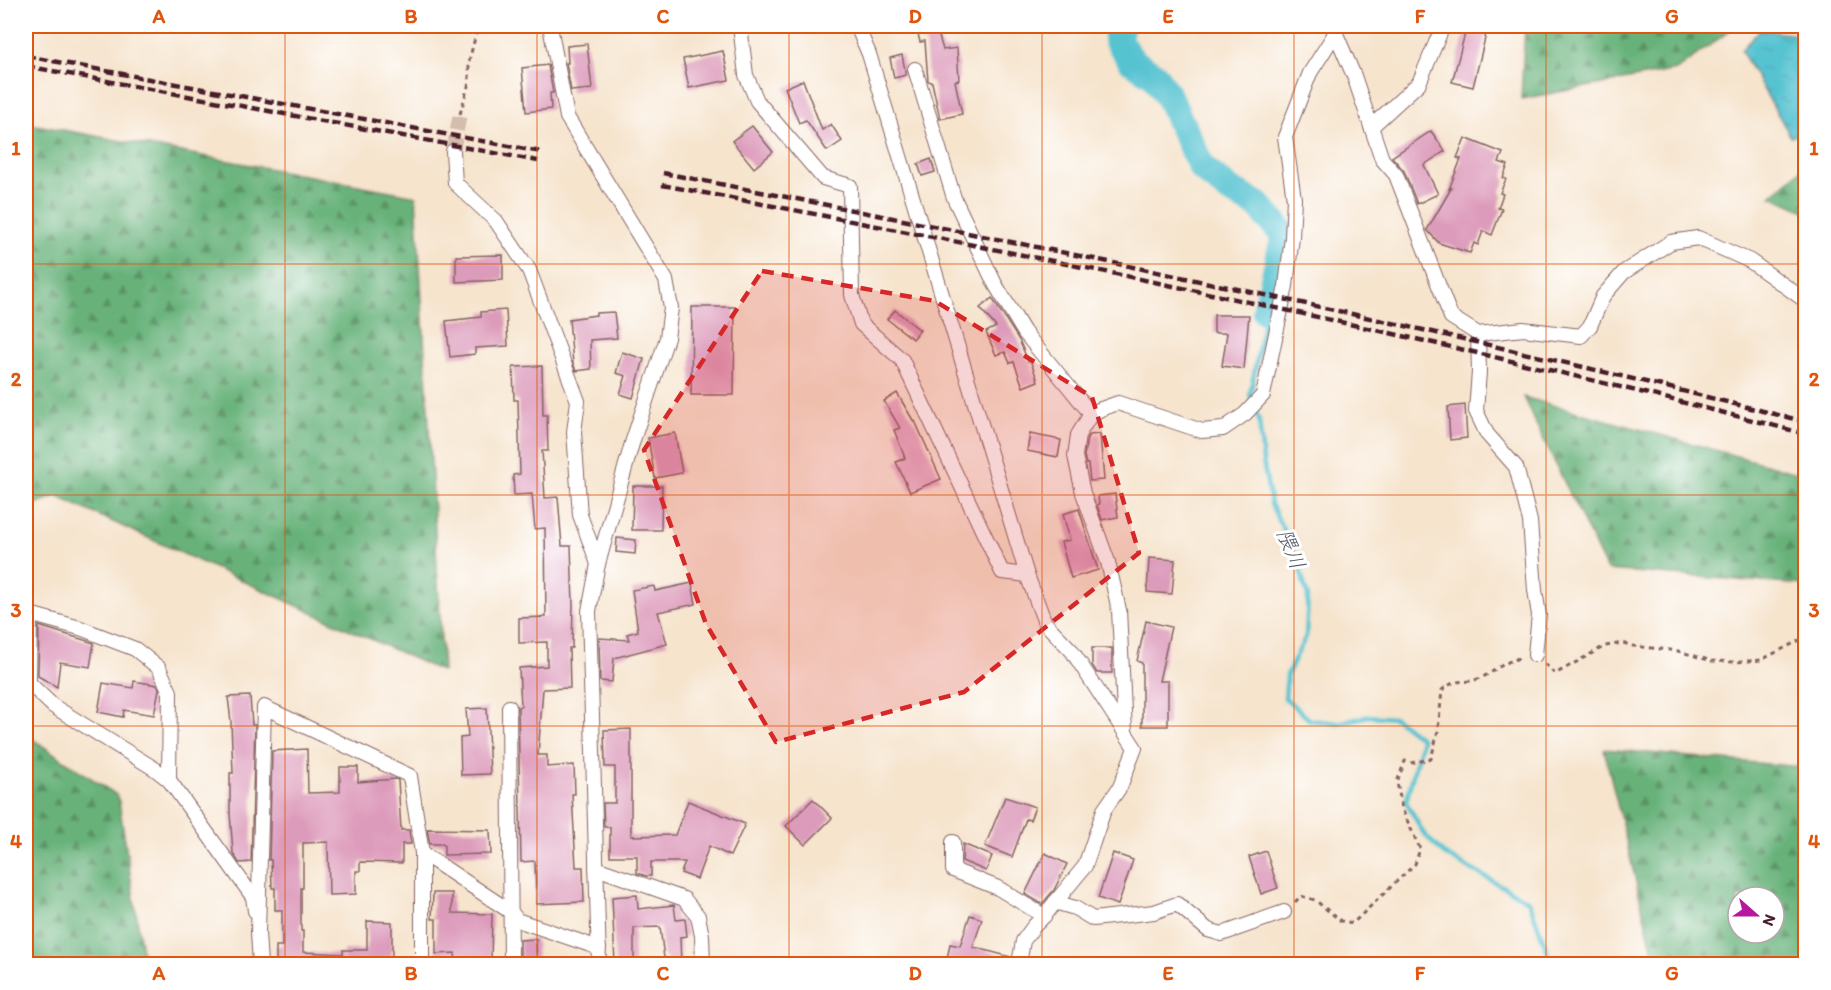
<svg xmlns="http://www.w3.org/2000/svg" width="1831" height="990" font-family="Itim,'Klee One',sans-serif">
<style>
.forest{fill:url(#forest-firs);stroke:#596852;stroke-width:1.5;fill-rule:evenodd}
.water{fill:url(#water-ripples);stroke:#50717e;stroke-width:1.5}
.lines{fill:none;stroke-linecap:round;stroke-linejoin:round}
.stream{stroke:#57c3d1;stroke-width:4.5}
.river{stroke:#57c3d1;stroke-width:28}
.building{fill:#dd9bbb}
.street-tunnel{stroke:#d4bdad;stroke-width:14;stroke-dasharray:14 7;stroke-linecap:butt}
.street-casing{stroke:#866464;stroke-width:16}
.path{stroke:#866464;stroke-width:3;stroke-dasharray:4.5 4.5;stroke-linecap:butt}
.street{stroke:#fff;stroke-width:14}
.rail{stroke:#4a1f2b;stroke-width:4.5;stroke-dasharray:9 4.5;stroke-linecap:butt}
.marked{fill:#d62828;fill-opacity:0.2;stroke:#d62828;stroke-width:4.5;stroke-dasharray:12 8;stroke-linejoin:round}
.grid{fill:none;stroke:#e0560e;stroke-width:1.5;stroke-opacity:0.55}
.labels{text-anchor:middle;stroke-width:6;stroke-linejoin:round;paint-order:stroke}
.water-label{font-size:21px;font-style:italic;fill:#4f5865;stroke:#fff}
.neatline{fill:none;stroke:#e0560e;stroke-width:2}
.grid-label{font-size:20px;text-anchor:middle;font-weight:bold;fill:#e0560e}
</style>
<defs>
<pattern id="forest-firs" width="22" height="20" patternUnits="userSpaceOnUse" patternTransform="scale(1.5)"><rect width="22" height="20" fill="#68b27a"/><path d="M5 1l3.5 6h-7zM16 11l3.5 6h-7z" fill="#589064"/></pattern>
<pattern id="water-ripples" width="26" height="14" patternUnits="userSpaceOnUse" patternTransform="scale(1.5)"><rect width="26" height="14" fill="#57c3d1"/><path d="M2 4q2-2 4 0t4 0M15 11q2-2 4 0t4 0" fill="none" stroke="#4da7b4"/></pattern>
</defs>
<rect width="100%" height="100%" fill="#fff"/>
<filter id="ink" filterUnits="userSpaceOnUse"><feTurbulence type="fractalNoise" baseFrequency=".0167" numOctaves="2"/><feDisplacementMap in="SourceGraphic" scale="12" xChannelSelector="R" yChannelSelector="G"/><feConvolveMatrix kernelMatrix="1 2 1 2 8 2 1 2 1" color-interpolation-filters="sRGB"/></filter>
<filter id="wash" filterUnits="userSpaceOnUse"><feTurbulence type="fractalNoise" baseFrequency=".008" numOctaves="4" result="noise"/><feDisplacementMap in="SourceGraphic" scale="24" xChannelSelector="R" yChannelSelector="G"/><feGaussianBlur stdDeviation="1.35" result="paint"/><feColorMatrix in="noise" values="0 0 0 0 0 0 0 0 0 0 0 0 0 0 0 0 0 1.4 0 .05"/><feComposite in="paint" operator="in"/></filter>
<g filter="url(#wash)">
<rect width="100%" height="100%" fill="#f6e4cd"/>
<g class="forest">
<path d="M1525,26H1736L1676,70L1521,99Z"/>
<path d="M26,123L416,196L443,672L56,496L26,508Z"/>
<path d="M1805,166V211L1771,196Z"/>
<path d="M1523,397L1805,475V585L1607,570Z"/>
<path d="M26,735L118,796L144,964H26Z"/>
<path d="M1604,749L1801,767L1805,758V964H1656ZM1738,897H1774V933H1738Z"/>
</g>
<path class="water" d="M1760,30L1805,36V131L1791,137L1741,50Z"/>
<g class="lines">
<path class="stream" d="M1266,311L1250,395L1259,420L1263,461L1271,504L1297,559L1308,597L1306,636L1287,675L1285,698L1310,720L1338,723L1369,716L1395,718L1422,739L1406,802L1424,834L1445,855L1529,901L1552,964"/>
<path class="river" d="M1121,26L1117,39L1132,61L1154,75L1169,98L1202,168L1229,190L1258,205L1285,236L1266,311"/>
</g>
<g id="blocks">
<g class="building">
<path d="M916,26H936L943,50L957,48L959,80L955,81L962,114L940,119L932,82L928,81L925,41L920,42Z"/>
<path d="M1467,26H1488L1473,87L1452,82Z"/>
<path d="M587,44L592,89L571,91L566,63H568L567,46Z"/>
<path d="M723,51L729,80L689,88L683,59Z"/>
<path d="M902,55L906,75L894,78L890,58Z"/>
<path d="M548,65L553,93H550L551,109L526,112L522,68Z"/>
<path d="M803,80L822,130L831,124L842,141L827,151L806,120L799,123L785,88Z"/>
<path d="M752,126L773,152L754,168L732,141Z"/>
<path d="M1431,131L1445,151L1424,165L1438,194L1417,204L1404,171L1392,157Z"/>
<path d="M1465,138L1503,153L1499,162L1508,165L1503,178L1506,179L1500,193L1503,194L1498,208L1502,209L1492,235L1483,231L1478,245L1474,243L1470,253L1439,243L1427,230L1452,187L1449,189L1461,159L1457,158Z"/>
<path d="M931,159L935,172L922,176L918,164Z"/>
<path d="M503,255V280L456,282V256Z"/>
<path d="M992,298L1019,340L1028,361L1030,360L1038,381L1023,387L1014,362L1010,363L1005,352L996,355L986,332L996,327L980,308Z"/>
<path d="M692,307H735L734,395H691Z"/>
<path d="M506,310L508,346L475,348V354L450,357L446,321L481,317V312Z"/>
<path d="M895,310L920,330L913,339L887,319Z"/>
<path d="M614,312L617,338L590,340L591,369L576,371L573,363L569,319L596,315V313Z"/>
<path d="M1214,315H1249L1244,369L1222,366L1227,333H1214Z"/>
<path d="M622,352L644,359L633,398L620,394L626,376L616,373Z"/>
<path d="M542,366L543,415H547L548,451H542L545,498L558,497L562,546H571L573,605L572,648H569L570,688L543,689L538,755H547V767L574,765L575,794H572L576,867H583L584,902L536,904L535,861L521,862L518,707L521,706L519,668L547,666V642L519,643V618L546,617L545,528L535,529L532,494L514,495L513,475L520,474L518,400H514L513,367Z"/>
<path d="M897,393L914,422L915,421L941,479L910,492L896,462L905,458L894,430L900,428L884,401Z"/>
<path d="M1465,405L1467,438L1450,440L1448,407Z"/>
<path d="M675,433L682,473L655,478L648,438Z"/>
<path d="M1030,434L1061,440L1058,457L1027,451Z"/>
<path d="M1100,434L1104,480L1090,481L1088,464H1086L1084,456L1087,438L1089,435Z"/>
<path d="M633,486H662L661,530H632Z"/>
<path d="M1115,494L1118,517L1102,520L1097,505L1099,504L1098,496Z"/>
<path d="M1079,509L1098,570L1071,578L1061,542L1070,540L1063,514Z"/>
<path d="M617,538L636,540L635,554L616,552Z"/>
<path d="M1149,558L1175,560L1172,594L1147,592Z"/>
<path d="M692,583L696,604L658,612L667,644L614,658L612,682L600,681L599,638L629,640L627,634L638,631L632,590L654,586L655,591Z"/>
<path d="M1146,621L1171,627L1159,681H1168V726H1142V663L1137,661Z"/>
<path d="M39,626L94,643L90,667L60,662L57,687L38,676Z"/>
<path d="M1092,648H1112V673H1097L1092,665Z"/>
<path d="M134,681L157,685L159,689L154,715L124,710L123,717L98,712L103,683L133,688Z"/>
<path d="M250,696L252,725H255L251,862L239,863L233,853L230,813V773H233L231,722L228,697Z"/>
<path d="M487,708L490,774L461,775L460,738L468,737L466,709Z"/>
<path d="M631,729V836L675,835L688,801L745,824L730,856L709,846L697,879L681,873L685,862H651V876H646L637,873V856H610V827H604L603,803H615V767H605L604,730Z"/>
<path d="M307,749L308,793L340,792V767H358V782L396,779L398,780L401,830H409L411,844H402V863L360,862V871H356V894L329,895L328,842L303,843V888H301V931H303V952L342,954V964H276V946H282V910H275V888H272L271,860H269L272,751Z"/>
<path d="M1005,797L1035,807L1030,820L1026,819L1012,857L985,846Z"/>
<path d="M813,799L832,818L805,845L786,826Z"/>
<path d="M427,829L490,830L491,854L444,855V844H430Z"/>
<path d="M963,844L992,856L986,871L962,861Z"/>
<path d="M1266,851L1278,888L1261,894L1249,857Z"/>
<path d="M1045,853L1067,864L1054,890L1042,904L1025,894Z"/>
<path d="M1113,853L1133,860L1118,905L1098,898Z"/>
<path d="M433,893H452V913L492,914L491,964H456L455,953L436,954V919H432Z"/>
<path d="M637,895L638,909L674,905L676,920L685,919L687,936L680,937L681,964H667L666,958H664L660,927L634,928V964H615L612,897Z"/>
<path d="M970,915L982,919L973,947L1011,957L1010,964H946L950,944L960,946Z"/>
<path d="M367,921L392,922V964H343V950H367Z"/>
<path d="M536,939L537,963L520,964V940Z"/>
</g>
</g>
</g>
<g filter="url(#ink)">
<use href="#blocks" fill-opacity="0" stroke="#866464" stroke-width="1.5"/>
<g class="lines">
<path class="street-tunnel" d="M453,151L460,114"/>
<defs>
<g id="street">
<path d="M550,26L567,117L666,280L671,308L667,338L633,440L598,564L589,611L599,964"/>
<path d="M740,26L746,75L757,101L823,178L850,186L852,295L861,324L902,360L1002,572L1027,575"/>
<path d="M857,26L869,54L1027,575L1045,623L1072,651L1135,748L1120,787L1104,810L1085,866L1044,916L1034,926L1023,941L1019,964"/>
<path d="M1333,27L1354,76L1382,159L1396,175L1451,317L1478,334L1523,329L1581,336L1590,326L1603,296L1624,272L1671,242L1698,238L1750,261L1806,301"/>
<path d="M915,69L954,198L995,284L1024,332L1091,414"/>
<path d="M1371,127L1419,83L1443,26"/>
<path d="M453,151L455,183L496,221L529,270L578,401L574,432L580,515L598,564"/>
<path d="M1478,334L1479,372L1476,411L1487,434L1516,467L1530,521L1535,590L1539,615L1535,655"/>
<path d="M26,613L80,628L135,649L159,668L170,692L169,780"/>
<path d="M30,614L29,683L53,706L155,769L169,780L253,897L255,911"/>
<path d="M509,707L511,964"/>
<path d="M1125,732L1119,610L1108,562L1083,493L1075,456L1078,435L1091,414L1101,409L1118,403L1202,431L1223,429L1245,414L1263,395L1286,286L1292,237L1294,199L1285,137L1310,73L1336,32"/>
<path d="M953,842V870L998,888L1044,916"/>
<path d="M422,853L511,912L517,920L599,948"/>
<path d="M596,868L684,899L698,916L702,936L703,964"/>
<path d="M1055,902L1075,908L1093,919L1154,912L1177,904L1208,930L1222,934L1284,912"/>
<path d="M260,964L258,933L264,707L410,776L422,853V964"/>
</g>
</defs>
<use href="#street" class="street-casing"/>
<g class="path">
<path d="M460,114L469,83V61L478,26"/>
<path d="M1545,664L1555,674L1605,646L1623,643L1633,646L1678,651L1712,661L1736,662L1761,660L1806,637"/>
<path d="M1295,902L1301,896L1315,900L1341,921L1353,923L1415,864L1420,849L1402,809L1397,782L1405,761L1410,763L1431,759L1438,731L1442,690C1460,676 1461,685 1478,679C1494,673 1503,661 1521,658"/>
</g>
<use href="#street" class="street"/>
<g class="rail">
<path d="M26,56L541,152"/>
<path d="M26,66L538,161"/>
<path d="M663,173C1046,247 1428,325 1806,422"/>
<path d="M662,185C1046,257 1428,335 1806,434"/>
</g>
</g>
</g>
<path class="marked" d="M762,271L935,301L1092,397L1139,553L964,692L776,742L706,624L644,450Z"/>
<path class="grid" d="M285,26V964M537,26V964M789,26V964M1042,26V964M1294,26V964M1546,26V964M26,264H1806M26,495H1806M26,726H1806"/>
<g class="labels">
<g class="water-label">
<text transform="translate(1291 549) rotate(68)" y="7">隈川</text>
</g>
</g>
<rect width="1831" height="990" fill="none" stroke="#fff" stroke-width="66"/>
<g transform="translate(1756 915) rotate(111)"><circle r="28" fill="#ffffff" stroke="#b7a5aa" stroke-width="1.5"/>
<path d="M0-4.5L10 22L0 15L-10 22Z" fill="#b5179e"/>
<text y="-9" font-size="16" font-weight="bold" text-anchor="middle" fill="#4a1f2b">N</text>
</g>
<rect x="33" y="33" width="1765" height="924" class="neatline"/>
<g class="grid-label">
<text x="159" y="23">A</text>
<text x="411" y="23">B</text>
<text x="663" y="23">C</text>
<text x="915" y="23">D</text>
<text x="1168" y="23">E</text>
<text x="1420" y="23">F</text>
<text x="1672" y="23">G</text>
<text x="16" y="155">1</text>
<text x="1814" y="155">1</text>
<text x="16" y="386">2</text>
<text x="1814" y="386">2</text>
<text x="16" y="617">3</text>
<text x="1814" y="617">3</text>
<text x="16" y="848">4</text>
<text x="1814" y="848">4</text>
<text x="159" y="980">A</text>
<text x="411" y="980">B</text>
<text x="663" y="980">C</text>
<text x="915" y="980">D</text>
<text x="1168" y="980">E</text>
<text x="1420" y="980">F</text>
<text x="1672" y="980">G</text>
</g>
</svg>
